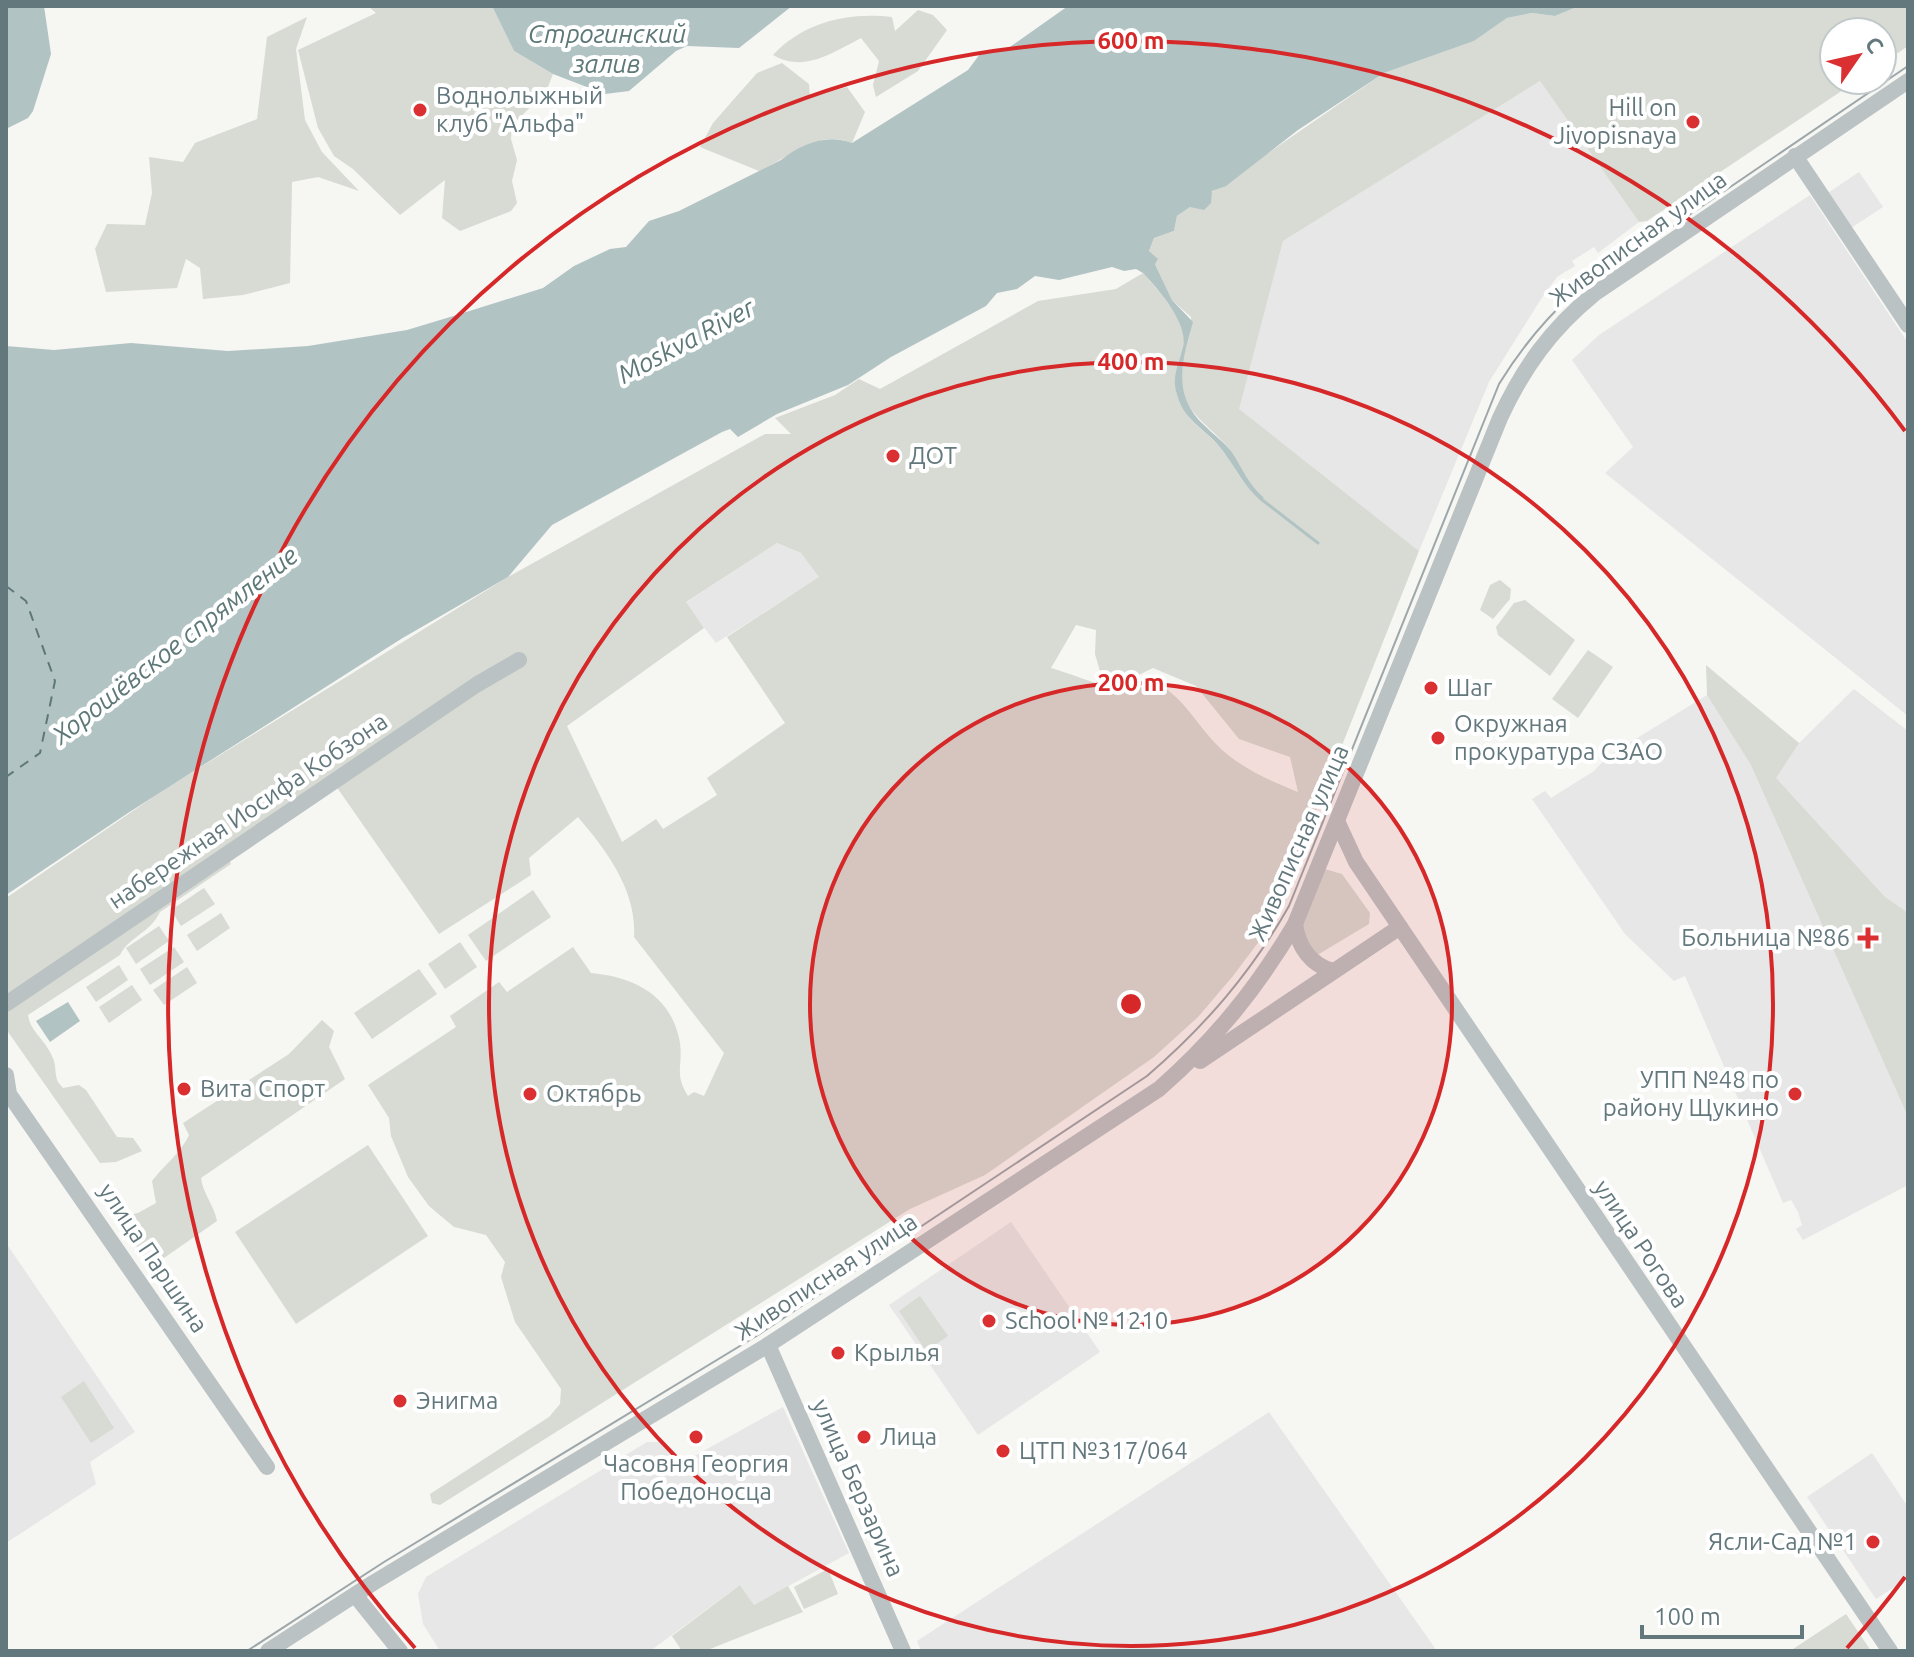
<svg xmlns="http://www.w3.org/2000/svg" width="1914" height="1657" font-family="Ubuntu,sans-serif">
<style>
.built{fill:#e7e7e7}
.green{fill:#d7dbd3;fill-rule:evenodd}
.water{fill:#b2c3c4}
.lines{fill:none;stroke-linecap:round;stroke-linejoin:round}
.stream{stroke:#b2c3c4;stroke-width:3}
.ferry{stroke:#5e7878;stroke-width:2;stroke-dasharray:10 8;stroke-linecap:butt}
.minor{stroke:#bbc2c3;stroke-width:16}
.tram{stroke:#9da7aa;stroke-width:2}
.ring{fill:none;stroke:#d62828;stroke-width:4}
.poi-dot{fill:#da3032;stroke:#fff;stroke-width:3}
.labels{text-anchor:middle;stroke-width:8;stroke-linejoin:round;paint-order:stroke}
.poi-label{font-size:24px;fill:#63787d;stroke:#fff;text-anchor:start}
.street-label{font-size:24px;fill:#63787d;stroke:#fff}
.water-label{font-size:26px;font-style:italic;fill:#5e7878;stroke:#fff}
.centre{fill:#d62828;stroke:#fff;stroke-width:4}
.ring-label{font-size:24px;text-anchor:middle;font-weight:bold;fill:#d62828;stroke:#fff;stroke-width:8;stroke-linejoin:round;paint-order:stroke}
</style>
<rect width="100%" height="100%" fill="#f6f6f3"/>
<g class="built">
<path d="M1540,81L1639,222L1598,253L1594,247L1572,261L1575,266L1557,277L1541,299L1489,382L1419,551L1238,409L1283,241Z"/>
<path d="M1859,172L1883,207L1851,228L1828,193Z"/>
<path d="M1810,195L1908,343V716L1605,473L1633,447L1572,360L1599,335Z"/>
<path d="M777,543L801,553L820,577L716,643L685,603Z"/>
<path d="M1854,689L1908,731V1185L1803,1240L1796,1229L1802,1225L1798,1212L1791,1200L1783,1203L1685,976L1674,981L1625,934L1532,799L1545,791L1551,798L1594,771L1608,756L1707,695L1751,764L1799,743Z"/>
<path d="M1011,1222L1100,1352L978,1435L889,1305Z"/>
<path d="M6,1243L135,1432L90,1462L96,1484L6,1543Z"/>
<path d="M783,1407L849,1553L754,1605L740,1585L650,1651H440L423,1624L418,1594L426,1577L647,1442H663L678,1465Z"/>
<path d="M1269,1412L1437,1651H921L917,1641Z"/>
<path d="M1872,1453L1908,1507V1578L1876,1599L1807,1497Z"/>
</g>
<g class="green">
<path d="M368,6H492L514,51L553,74L546,92L512,125L511,139L517,160L512,181L517,203L511,211L460,231L442,218L445,180L400,215L353,169L334,156L318,128L298,50L376,13Z"/>
<path d="M1579,6H1908V46L1882,64V32H1834V80H1858L1647,221L1639,222L1540,81L1283,241L1239,409L1419,551L1280,902L1260,940L1233,976L1198,1017L1154,1057L985,1175L910,1209L440,1505L432,1503L430,1494L549,1417L560,1404L561,1389L515,1322L501,1277L505,1262L486,1235L454,1227L429,1206L408,1177L391,1136L389,1118L368,1085L456,1027L450,1016L499,982L507,992L573,947L591,973C635,977 672,996 680,1043C683,1066 674,1074 688,1096L694,1092L704,1096L724,1053L634,937C637,891 607,851 578,817L529,858L531,875L439,934L329,776L228,856L231,864L160,912C151,932 129,937 120,955L28,1015C30,1031 46,1041 52,1056C57,1066 54,1073 58,1082L63,1088L79,1085L86,1090L117,1137L133,1138L142,1151L116,1162L100,1163L6,1029V898L162,791L508,577L765,434H791L775,418L835,395L859,379L880,389L1038,301L1116,289L1143,273C1157,289 1186,320 1184,341C1183,364 1169,377 1179,401C1188,424 1210,433 1224,452C1237,471 1243,487 1263,498C1248,484 1243,469 1232,452C1213,427 1181,413 1180,378C1180,357 1192,339 1191,317L1172,300L1149,251L1154,238L1174,231L1177,216L1384,73L1474,41L1507,18L1532,13L1555,16ZM777,543L801,553L819,577L727,637L785,723L707,778L717,795L663,829L656,819L622,842L567,726L704,628L686,602ZM1076,625L1096,630L1095,654L1102,678L1126,681L1153,668L1196,686L1239,739L1290,757L1298,792C1270,781 1237,766 1216,744C1196,723 1185,700 1159,684C1111,696 1096,681 1051,668Z"/>
<path d="M918,10L933,15L947,30L918,71L876,97L873,85L879,61L861,38C832,53 804,73 773,55C804,22 848,12 892,17L895,31Z"/>
<path d="M307,17L296,49L305,120L322,152L359,191L318,177L292,182L290,283L243,295L203,299L200,268L186,259L177,288L106,292L95,249L107,224L145,225L152,193L149,157L183,162L195,143L257,119L267,37Z"/>
<path d="M782,63L809,84L810,97L847,87L865,112L852,143C817,128 789,158 759,171L700,147L713,123L757,73Z"/>
<path d="M1500,580L1511,589L1510,599L1493,619L1480,610L1490,585Z"/>
<path d="M1525,600L1575,640L1550,676L1498,635L1496,627L1514,603Z"/>
<path d="M1588,650L1613,667L1578,718L1552,699Z"/>
<path d="M1706,665L1799,743L1776,778L1885,897L1908,913L1906,1112L1751,765L1707,695Z"/>
<path d="M1325,869L1342,874L1370,913L1369,924L1314,957L1299,925Z"/>
<path d="M204,888L215,904L181,926L171,910Z"/>
<path d="M533,890L551,917L486,961L468,935Z"/>
<path d="M221,913L230,928L197,951L187,935Z"/>
<path d="M159,926L169,941L136,964L126,948Z"/>
<path d="M460,942L477,967L445,989L428,964Z"/>
<path d="M174,947L184,962L150,985L140,969Z"/>
<path d="M119,965L128,980L96,1002L86,987Z"/>
<path d="M187,967L197,983L164,1005L153,990Z"/>
<path d="M419,969L437,994L372,1039L354,1013Z"/>
<path d="M132,985L142,1000L109,1023L99,1007Z"/>
<path d="M322,1020L334,1031L329,1047L345,1079L201,1178C203,1194 214,1205 217,1221L151,1267L117,1218L138,1213L156,1203L152,1181C164,1165 181,1153 189,1135L183,1123L289,1054Z"/>
<path d="M368,1145L428,1236L296,1324L235,1232Z"/>
<path d="M920,1296L948,1336L926,1351L899,1311Z"/>
<path d="M84,1381L114,1428L91,1443L61,1397Z"/>
<path d="M828,1569L838,1594L804,1609L794,1587Z"/>
<path d="M740,1585L754,1605L788,1586L803,1612L705,1651H682L672,1636Z"/>
<path d="M1846,1614L1871,1651H1790Z"/>
</g>
<g class="water">
<path d="M6,6H44L51,54L33,111L28,118L6,129Z"/>
<path d="M492,6H792L739,48L687,46L676,51L629,91L605,94L553,74L514,51Z"/>
<path d="M1068,6H1579L1555,16L1532,13L1507,18L1474,41L1384,73L1298,130L1226,186L1212,191L1211,203L1204,210L1190,207L1177,216L1174,231L1154,238L1149,251L1158,259L1155,264L1172,300L1193,322C1182,361 1171,395 1205,426C1214,435 1224,442 1232,452C1243,469 1248,484 1264,498L1260,500C1244,486 1236,469 1223,451C1208,430 1184,422 1177,395C1171,376 1179,365 1183,347C1189,324 1158,289 1143,273L1136,269L1124,271L1112,267L1059,280L1035,276L1017,289L997,293L986,306L891,357L848,385L777,414L738,437L730,429L722,432L552,525L508,577L401,639L128,813L6,895V346L54,350L131,343L228,351L308,346L407,330L460,314L543,288L574,266L610,249L626,247L649,221L679,211L781,160C801,144 827,133 852,143L968,70L980,54L1007,49Z"/>
<path d="M68,1002L80,1021L50,1042L36,1021Z"/>
</g>
<g class="lines">
<path class="stream" d="M1261,499L1318,543"/>
<path class="ferry" d="M6,586L26,601L55,681L40,753L6,777"/>
<g class="minor">
<path d="M1795,156L1908,325"/>
<path d="M1338,823L1356,862L1890,1651"/>
<path d="M1295,924C1298,947 1311,965 1333,971"/>
<path d="M6,1004L476,685L519,660"/>
<path d="M1200,1061L1400,927"/>
<path d="M6,1075L9,1094L267,1467"/>
<path d="M768,1345L903,1651"/>
<path d="M355,1595L400,1651"/>
<path d="M268,1651L373,1583L768,1345L1159,1089C1215,1040 1257,988 1295,924L1500,418C1523,368 1551,329 1594,294L1908,81"/>
</g>
<path class="tram" d="M247,1651L384,1562L758,1335L1147,1076C1205,1026 1251,973 1289,906L1499,384C1520,350 1543,321 1573,294L1908,66"/>
</g>
<circle cx="1131" cy="1004" r="321" fill="#d62828" fill-opacity=".12"/>
<g class="ring">
<circle cx="1131" cy="1004" r="321"/>
<circle cx="1131" cy="1004" r="642"/>
<path d="M1905 1577A963 963 0 0 1 1847 1648M415 1648A963 963 0 1 1 1905 431"/>
</g>
<g class="poi-dot">
<circle cx="420" cy="110" r="8"/>
<circle cx="1693" cy="122" r="8"/>
<circle cx="893" cy="456" r="8"/>
<circle cx="1431" cy="688" r="8"/>
<circle cx="1438" cy="738" r="8"/>
<path d="M1864 926h8v8h8v8h-8v8h-8v-8h-8v-8h8z"/>
<circle cx="184" cy="1089" r="8"/>
<circle cx="530" cy="1094" r="8"/>
<circle cx="1795" cy="1094" r="8"/>
<circle cx="989" cy="1321" r="8"/>
<circle cx="838" cy="1353" r="8"/>
<circle cx="400" cy="1401" r="8"/>
<circle cx="696" cy="1437" r="8"/>
<circle cx="864" cy="1437" r="8"/>
<circle cx="1003" cy="1451" r="8"/>
<circle cx="1873" cy="1542" r="8"/>
</g>
<g class="labels">
<g class="poi-label">
<text x="436" y="104">Воднолыжный<tspan x="436" dy="28">клуб "Альфа"</tspan></text>
<text x="1677" y="116" text-anchor="end">Hill on<tspan x="1677" dy="28">Jivopisnaya</tspan></text>
<text x="909" y="464">ДОТ</text>
<text x="1447" y="696">Шаг</text>
<text x="1454" y="732">Окружная<tspan x="1454" dy="28">прокуратура СЗАО</tspan></text>
<text x="1850" y="946" text-anchor="end">Больница №86</text>
<text x="1779" y="1088" text-anchor="end">УПП №48 по<tspan x="1779" dy="28">району Щукино</tspan></text>
<text x="200" y="1097">Вита Спорт</text>
<text x="546" y="1102">Октябрь</text>
<text x="1005" y="1329">School № 1210</text>
<text x="854" y="1361">Крылья</text>
<text x="416" y="1409">Энигма</text>
<text x="880" y="1445">Лица</text>
<text x="1019" y="1459">ЦТП №317/064</text>
<text x="696" y="1472" text-anchor="middle">Часовня Георгия<tspan x="696" dy="28">Победоносца</tspan></text>
<text x="1857" y="1550" text-anchor="end">Ясли-Сад №1</text>
</g>
<g class="street-label">
<text transform="translate(1638 239) rotate(-36)" y="8">Живописная улица</text>
<text transform="translate(248 811) rotate(-34)" y="8">набережная Иосифа Кобзона</text>
<text transform="translate(1299 843) rotate(-66)" y="8">Живописная улица</text>
<text transform="translate(1641 1244) rotate(56)" y="8">улица Рогова</text>
<text transform="translate(153 1258) rotate(56)" y="8">улица Паршина</text>
<text transform="translate(826 1277) rotate(-33)" y="8">Живописная улица</text>
<text transform="translate(858 1488) rotate(66)" y="8">улица Берзарина</text>
</g>
<g class="water-label">
<text x="607" y="43">Строгинский<tspan x="607" dy="30">залив</tspan></text>
<text transform="translate(686 341) rotate(-28)" y="9">Moskva River</text>
<text transform="translate(175 645) rotate(-38)" y="9">Хорошёвское спрямление</text>
</g>
</g>
<circle cx="1131" cy="1004" r="12" class="centre"/>
<g class="ring-label">
<text x="1131" y="49">600 m</text>
<text x="1131" y="370">400 m</text>
<text x="1131" y="691">200 m</text>
</g>
<rect width="1914" height="1657" fill="none" stroke="#63787d" stroke-width="16"/>
<g transform="translate(1858 56) rotate(56)"><circle r="38" fill="#ffffff" stroke="#c1c9cb" stroke-width="2"/>
<path d="M0-6L14 30L0 20L-14 30Z" fill="#da3032"/>
<text y="-12" font-size="22" font-weight="bold" text-anchor="middle" fill="#63787d">С</text>
</g>
<path d="M1642 1625v12h160v-12" fill="none" stroke="#63787d" stroke-width="4"/>
<text x="1654" y="1625" font-size="24" fill="#63787d" stroke="#ffffff" stroke-width="6" paint-order="stroke">100 m</text>
</svg>
